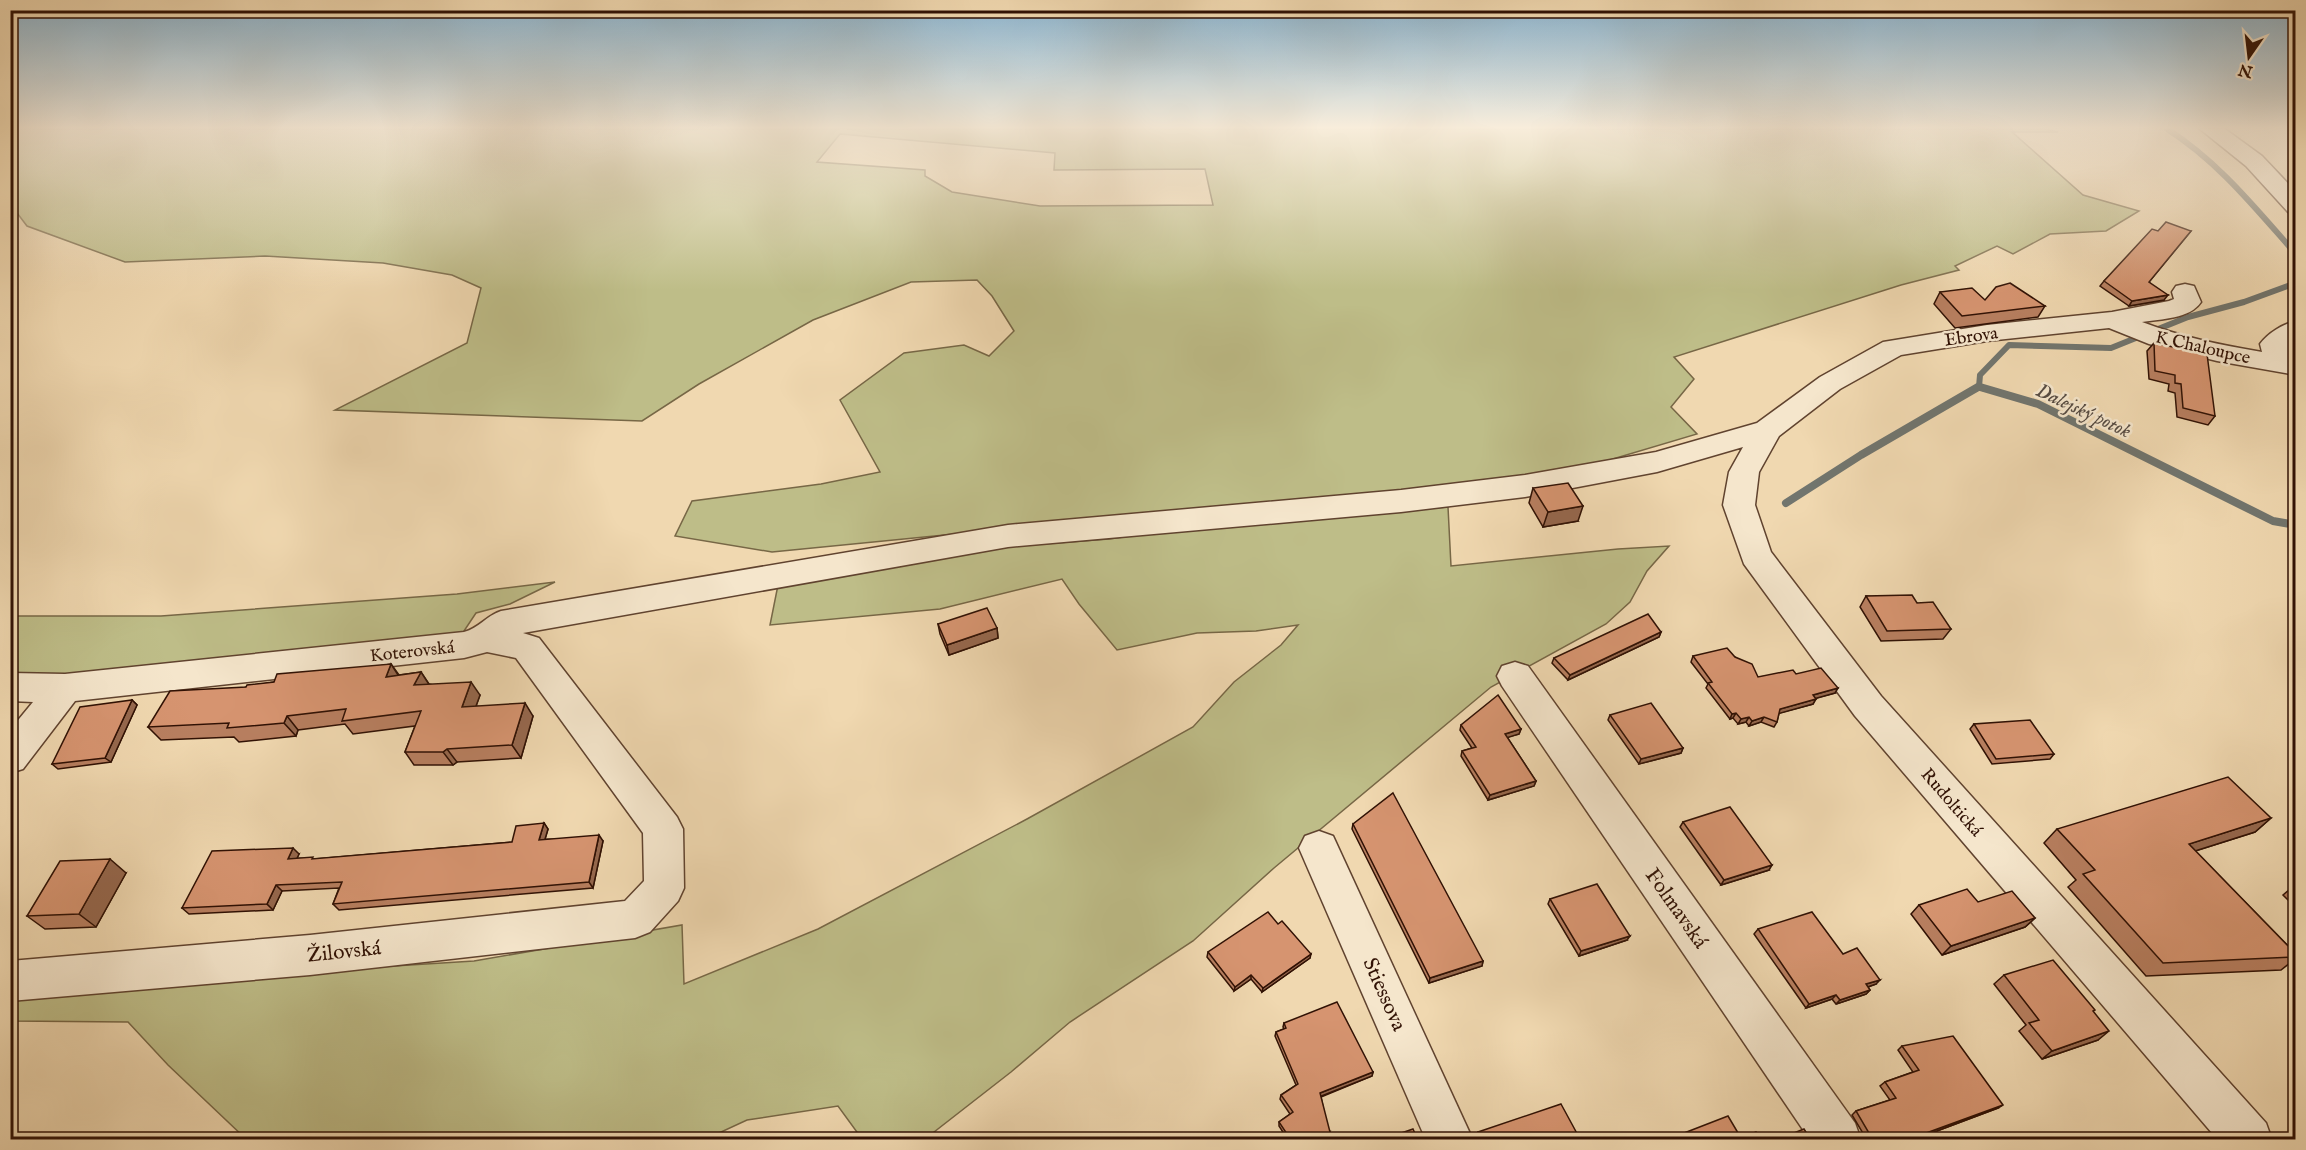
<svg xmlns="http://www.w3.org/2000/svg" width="2306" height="1150" font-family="'IM FELL English',serif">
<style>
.green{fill:#bebd88;stroke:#776746;stroke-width:1.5;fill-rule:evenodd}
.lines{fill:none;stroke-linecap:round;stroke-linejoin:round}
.stream-far1{stroke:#71756e;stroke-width:6}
.stream{stroke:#71756e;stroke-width:8}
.minor-casing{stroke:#60432f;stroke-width:3}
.minor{fill:#f5e6cc;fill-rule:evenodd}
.wall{fill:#b87f60;stroke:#301104;stroke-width:1.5}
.shaded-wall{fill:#96684e;stroke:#301104;stroke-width:1.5}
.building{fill:#d69470;stroke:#301104;stroke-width:1.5}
.labels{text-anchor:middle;stroke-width:5;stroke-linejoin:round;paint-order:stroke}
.street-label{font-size:18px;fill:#301104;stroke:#f5e6cc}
.water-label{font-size:20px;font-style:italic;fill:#564b42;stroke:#f5e6cc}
.near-street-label{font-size:21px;fill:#301104;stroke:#f5e6cc}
</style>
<rect width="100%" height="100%" fill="#f0d8b0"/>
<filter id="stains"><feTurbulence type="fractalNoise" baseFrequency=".00333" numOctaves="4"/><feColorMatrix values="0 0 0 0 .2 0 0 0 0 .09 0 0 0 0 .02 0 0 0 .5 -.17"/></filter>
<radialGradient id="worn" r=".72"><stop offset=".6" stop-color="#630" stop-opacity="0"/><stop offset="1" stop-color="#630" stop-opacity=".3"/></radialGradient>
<g class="green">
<path d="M11,129H2045L2058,132H2012L2083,195L2139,211L2106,231L2050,234L2013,254L1997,246L1955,266L1959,270L1901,285L1674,357L1694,379L1671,407L1697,434L1596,464L1524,476L1442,486L772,552L675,536L692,501L821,484L880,472L840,400L904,353L964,345L989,356L1014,331L992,296L977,280L911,282L813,320L699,384L642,421L335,410L467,343L481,288L452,275L383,263L265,256L125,262L27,226L11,205ZM840,134L1055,153L1054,170L1205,169L1213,205L1040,206L952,192L925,176V170L817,162Z"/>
<path d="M1448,507L1451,566L1618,549L1669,546L1647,571L1630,602L1606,624L1491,687L1274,868L1193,941L1070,1022L1011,1072L925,1139H862L838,1106L747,1120L706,1139H246L168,1065L128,1022L11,1021L10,990L474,961L682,925L684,984L818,929L1027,819L1193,727L1234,682L1281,645L1298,625L1256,631L1197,633L1117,650L1079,604L1062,579L940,609L770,625L778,585L1003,547L1109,539L1203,526Z"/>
<path d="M555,582L510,604L476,613L458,640L86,678L11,677V616H161L457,594Z"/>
</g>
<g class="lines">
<g class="stream-far1">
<path d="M2167,129C2219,162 2256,209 2296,254"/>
<path d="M1976,389L1979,387"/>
<path d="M1986,389L1979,387L1980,375L2009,345L2111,348L2188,317L2244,302L2296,283"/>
</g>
<g class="stream">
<path d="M1980,387L2038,404L2273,521L2296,525"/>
<path d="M1786,503L1861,455L1978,387"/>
</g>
<defs>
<g id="minor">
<path d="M2200,129H2225L2262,156L2296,192V214L2288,212L2246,166Z"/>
<path d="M2185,284L2194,286L2201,302C2190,319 2161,319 2142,322C2181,337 2221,345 2262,352L2260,344C2268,333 2283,324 2296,321V342L2288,347L2290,356L2296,357V375L2217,361L2149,344L2109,328L1987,341L1901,355L1840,389L1779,436L1759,472L1755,505L1771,552L1881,696L2266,1123L2272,1140H2218L1855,716L1744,564L1723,505L1729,472L1743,447L1657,472L1525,497L1401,512L1008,547L523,633L539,638L677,817L683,829L684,888L678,901L650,932L635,938L310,975L10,1001V961L310,935L625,901L644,881L643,833L516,658L487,652L464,658L75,701L23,769L10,773V730L33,702L10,701V673L65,674L464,632C479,628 486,616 501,611L1008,525L1401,490L1525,475L1656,452L1757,423L1820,377L1883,342L1987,325L2112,312L2169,301L2174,299L2172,292L2176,286Z"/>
<path d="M1515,662L1528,666L1855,1123L1861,1140H1810L1502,686L1497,676L1502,666Z"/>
<path d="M1319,831L1333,836L1473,1140H1426L1299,848L1305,836Z"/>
</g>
</defs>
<use href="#minor" class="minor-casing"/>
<use href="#minor" class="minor"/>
</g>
<g class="wall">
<path d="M2158,231H2191L2149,282L2164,300L2129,306L2100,286L2104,281Z"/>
<path d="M1940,292L1985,300L2045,306L2038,317L1955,328L1934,304Z"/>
<path d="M2154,343L2215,416L2208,425L2177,417L2175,393L2168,391L2169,384L2149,379L2147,351Z"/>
<path d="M2295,382V392L2293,385Z"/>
<path d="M1533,488L1578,521L1543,527L1529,503Z"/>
<path d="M1866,596L1917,603L1951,629L1943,639L1881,641L1860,607Z"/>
<path d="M938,624L997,628L998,638L949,655L940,634Z"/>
<path d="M1661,632L1659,637L1568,680L1552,663L1554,658Z"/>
<path d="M1693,656L1735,657L1758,677L1796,674L1835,693L1816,698L1813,704L1779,713L1777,722L1774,727L1761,722L1749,726L1746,722L1738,724L1733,718L1730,719L1706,688L1708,684L1691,662Z"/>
<path d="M391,664L399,675L421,672L429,684L480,695L476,706L533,716L521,758L457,762L453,765H414L405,752L415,726L353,734L345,724L298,730L296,736L239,742L234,737L161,740L148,727L246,687L274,682Z"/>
<path d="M132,700L137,705L111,762L58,769L52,764Z"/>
<path d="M1610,715L1683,748L1681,753L1639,764L1608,720Z"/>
<path d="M1974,724L2054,754L2050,759L1992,764L1970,729Z"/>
<path d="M1461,725L1521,729L1519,734L1507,737L1536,781L1534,786L1488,800L1461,756L1462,751L1472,748L1460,730Z"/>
<path d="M2271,818L2255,832L2195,851L2295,953V959L2281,970L2146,976L2068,887L2076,880L2044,843L2057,829Z"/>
<path d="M1683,822L1769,870L1721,885L1680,827Z"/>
<path d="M544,823L548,829L545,839L603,841L593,888L339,910L333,904L339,888L282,891L273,910L189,914L182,908L299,854L297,858L314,859L512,842Z"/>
<path d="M1353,824L1483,961L1482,966L1429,983L1352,829Z"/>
<path d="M126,873L96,927L45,929L27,916Z"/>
<path d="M2295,888V907L2283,895L2289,890Z"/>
<path d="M1550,899L1627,940L1579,956L1548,904Z"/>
<path d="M1978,902L2035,918L2025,927L1942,955L1911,914L1919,905Z"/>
<path d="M1278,924L1310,958L1262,992L1251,979L1234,991L1207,957L1208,952Z"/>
<path d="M1758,929L1843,954L1876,984L1868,987L1870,990L1866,994L1836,1004L1832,999L1806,1008L1754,934Z"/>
<path d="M2004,975L2093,1011L2098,1040L2042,1059L2019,1031L2026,1025L1994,984Z"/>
<path d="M1284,1023L1373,1072L1372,1076L1321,1097L1329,1136L1324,1140H1288L1279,1126V1122L1290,1114L1280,1099L1281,1095L1296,1085L1275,1036L1276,1032L1284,1029L1283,1027Z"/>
<path d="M1902,1046L1998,1108L1913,1140H1867L1852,1115L1856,1111L1890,1100L1880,1086L1885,1082L1913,1072L1898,1050Z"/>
<path d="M1478,1132L1580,1140H1478L1476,1136Z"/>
</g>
<g class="shaded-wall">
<path d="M2168,295L2164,300L2129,306L2132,301Z"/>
<path d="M1583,506L1578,521L1543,527L1548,512Z"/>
<path d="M997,628L998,638L949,655L947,645Z"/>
<path d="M1661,632L1659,637L1568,680L1570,675Z"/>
<path d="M391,664L400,678L386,677Z"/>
<path d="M421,672L430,686L414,685Z"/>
<path d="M471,682L480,695L471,720L462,707Z"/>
<path d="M1838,688L1835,693L1810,700L1813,695Z"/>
<path d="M1816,699L1813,704L1777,714L1780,709Z"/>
<path d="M132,700L137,705L111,762L105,758Z"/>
<path d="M525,703L533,716L521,758L512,745Z"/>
<path d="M1736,713L1733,718L1730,719L1732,714Z"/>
<path d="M287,716L298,730L296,736L284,723Z"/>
<path d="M1749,717L1746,722L1738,724L1741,719Z"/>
<path d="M1764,717L1761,722L1749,726L1752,721Z"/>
<path d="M1521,729L1519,734L1503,739L1505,734Z"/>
<path d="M1683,748L1681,753L1639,764L1641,759Z"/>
<path d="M447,749L457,762L453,765L443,752Z"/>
<path d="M1536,781L1534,786L1488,800L1490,795Z"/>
<path d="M2271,818L2255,832L2173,858L2189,844Z"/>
<path d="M544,823L548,829L543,846L539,840Z"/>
<path d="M599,835L603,841L593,888L589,882Z"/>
<path d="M293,848L299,854L294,865L288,859Z"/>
<path d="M110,859L126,873L96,927L79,914Z"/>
<path d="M1772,865L1769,870L1721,885L1724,880Z"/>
<path d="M11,873L17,877L10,887Z"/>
<path d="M276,885L282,891L273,910L267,904Z"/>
<path d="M2035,918L2025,927L1942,955L1951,946Z"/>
<path d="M1630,936L1627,940L1579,956L1581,951Z"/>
<path d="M1311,954L1310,958L1262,992L1263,988Z"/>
<path d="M1483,961L1482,966L1429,983L1430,978Z"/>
<path d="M1251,975V979L1234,991L1235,987Z"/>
<path d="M1880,980L1876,984L1862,989L1866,984Z"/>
<path d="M1870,990L1866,994L1836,1004L1840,1000Z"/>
<path d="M1836,995L1832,999L1806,1008L1809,1004Z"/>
<path d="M2109,1031L2098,1040L2042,1059L2052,1051Z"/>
<path d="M1373,1072L1372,1076L1319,1097L1320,1093Z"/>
<path d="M2003,1105L1998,1108L1913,1140H1907Z"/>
<path d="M1330,1132L1329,1136L1324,1140H1320Z"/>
</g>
<g class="building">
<path d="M2166,222L2191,231L2149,282L2168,295L2132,301L2104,281L2152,229L2158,231Z"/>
<path d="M2010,283L2045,306L1962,316L1940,292L1972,288L1985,300L1996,287Z"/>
<path d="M2154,343L2207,354L2215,416L2183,408L2181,384L2175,383V375L2155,371Z"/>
<path d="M1568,483L1583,506L1548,512L1533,488Z"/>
<path d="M1912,595L1917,603L1933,602L1951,629L1887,631L1866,596Z"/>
<path d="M987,608L997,628L947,645L938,624Z"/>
<path d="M1648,614L1661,632L1570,675L1554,658Z"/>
<path d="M1727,648L1735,657L1752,664L1758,677L1793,670L1796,674L1821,668L1838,688L1813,695L1816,699L1780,709L1777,722L1764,717L1752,721L1749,717L1741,719L1736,713L1732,714L1708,683L1712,682L1693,656Z"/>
<path d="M391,664L386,677L421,672L414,685L471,682L462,707L525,703L512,745L447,749L443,752H405L421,711L342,721L346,709L287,716L284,723L227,728L229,723L148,727L170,691L246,687L247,685L274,682L277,674Z"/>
<path d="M1498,695L1521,729L1505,734L1536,781L1490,795L1462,751L1476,747L1461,725Z"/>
<path d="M132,700L105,758L52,764L80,707Z"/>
<path d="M1651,703L1683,748L1641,759L1610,715Z"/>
<path d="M2030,720L2054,754L1996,759L1974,724Z"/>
<path d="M2228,777L2271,818L2189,844L2295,953V957L2163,963L2083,874L2095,870L2057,829Z"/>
<path d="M1393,793L1483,961L1430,978L1353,824Z"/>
<path d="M1730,807L1772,865L1724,880L1683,822Z"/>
<path d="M544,823L539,840L599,835L589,882L333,904L342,882L276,885L267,904L182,908L212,851L293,848L288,859L313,857L312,859L477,845L512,842L516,826Z"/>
<path d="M110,859L79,914L27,916L60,861Z"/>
<path d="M1597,884L1630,936L1581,951L1550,899Z"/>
<path d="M2295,888V897L2289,890Z"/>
<path d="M1967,889L1978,902L2012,891L2035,918L1951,946L1919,905Z"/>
<path d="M1268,912L1278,924L1282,921L1311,954L1263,988L1251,975L1235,987L1208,952Z"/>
<path d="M1812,912L1843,954L1857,948L1880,980L1866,984L1870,990L1840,1000L1836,995L1809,1004L1758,929Z"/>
<path d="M2053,960L2095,1010L2093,1011L2109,1031L2052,1051L2029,1023L2039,1020L2004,975Z"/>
<path d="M1337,1002L1373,1072L1320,1093L1330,1132L1320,1140H1291L1279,1122L1293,1112L1281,1095L1298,1084L1276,1032L1286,1028L1284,1023Z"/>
<path d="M1953,1036L2003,1105L1907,1140H1873L1856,1111L1896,1098L1885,1082L1919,1070L1902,1046Z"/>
<path d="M1561,1104L1580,1139L1482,1140L1478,1132Z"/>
<path d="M1728,1116L1741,1138L1756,1132L1760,1140H1666Z"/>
<path d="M1413,1129L1418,1140H1381Z"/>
<path d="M1804,1129L1811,1140H1776Z"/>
</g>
<linearGradient id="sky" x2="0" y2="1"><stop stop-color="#8ab6d3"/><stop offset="0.44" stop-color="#f8eddb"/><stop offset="1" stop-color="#f8eddb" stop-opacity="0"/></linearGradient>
<rect width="2306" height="290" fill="url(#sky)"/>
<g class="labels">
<g class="street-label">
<text transform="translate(1971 336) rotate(-8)" y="6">Ebrova</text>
<text transform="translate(2203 347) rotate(13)" y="6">K Chaloupce</text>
<text transform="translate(412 651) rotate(-6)" y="6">Koterovská</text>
<text transform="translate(1952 802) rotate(49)" y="6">Rudoltická</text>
</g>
<g class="water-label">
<text transform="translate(2084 410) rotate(25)" y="7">Dalejský potok</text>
</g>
<g class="near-street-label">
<text transform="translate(1677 908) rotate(55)" y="7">Folmavská</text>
<text transform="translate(344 951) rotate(-6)" y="7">Žilovská</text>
<text transform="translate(1385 994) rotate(66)" y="7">Stiessova</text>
</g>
</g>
<rect width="2306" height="1150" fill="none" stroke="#f0d8b0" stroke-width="36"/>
<rect x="12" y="12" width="2282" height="1126" fill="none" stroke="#301104" stroke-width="3"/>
<rect x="18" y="18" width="2270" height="1114" fill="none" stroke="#301104" stroke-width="1.5"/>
<g transform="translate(2249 57) rotate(194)" stroke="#f5e6cc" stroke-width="4.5" paint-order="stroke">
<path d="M0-4.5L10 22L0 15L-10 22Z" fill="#301104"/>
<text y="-9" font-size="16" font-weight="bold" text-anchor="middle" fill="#301104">N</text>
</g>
<rect width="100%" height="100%" filter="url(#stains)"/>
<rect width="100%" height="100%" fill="url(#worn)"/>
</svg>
